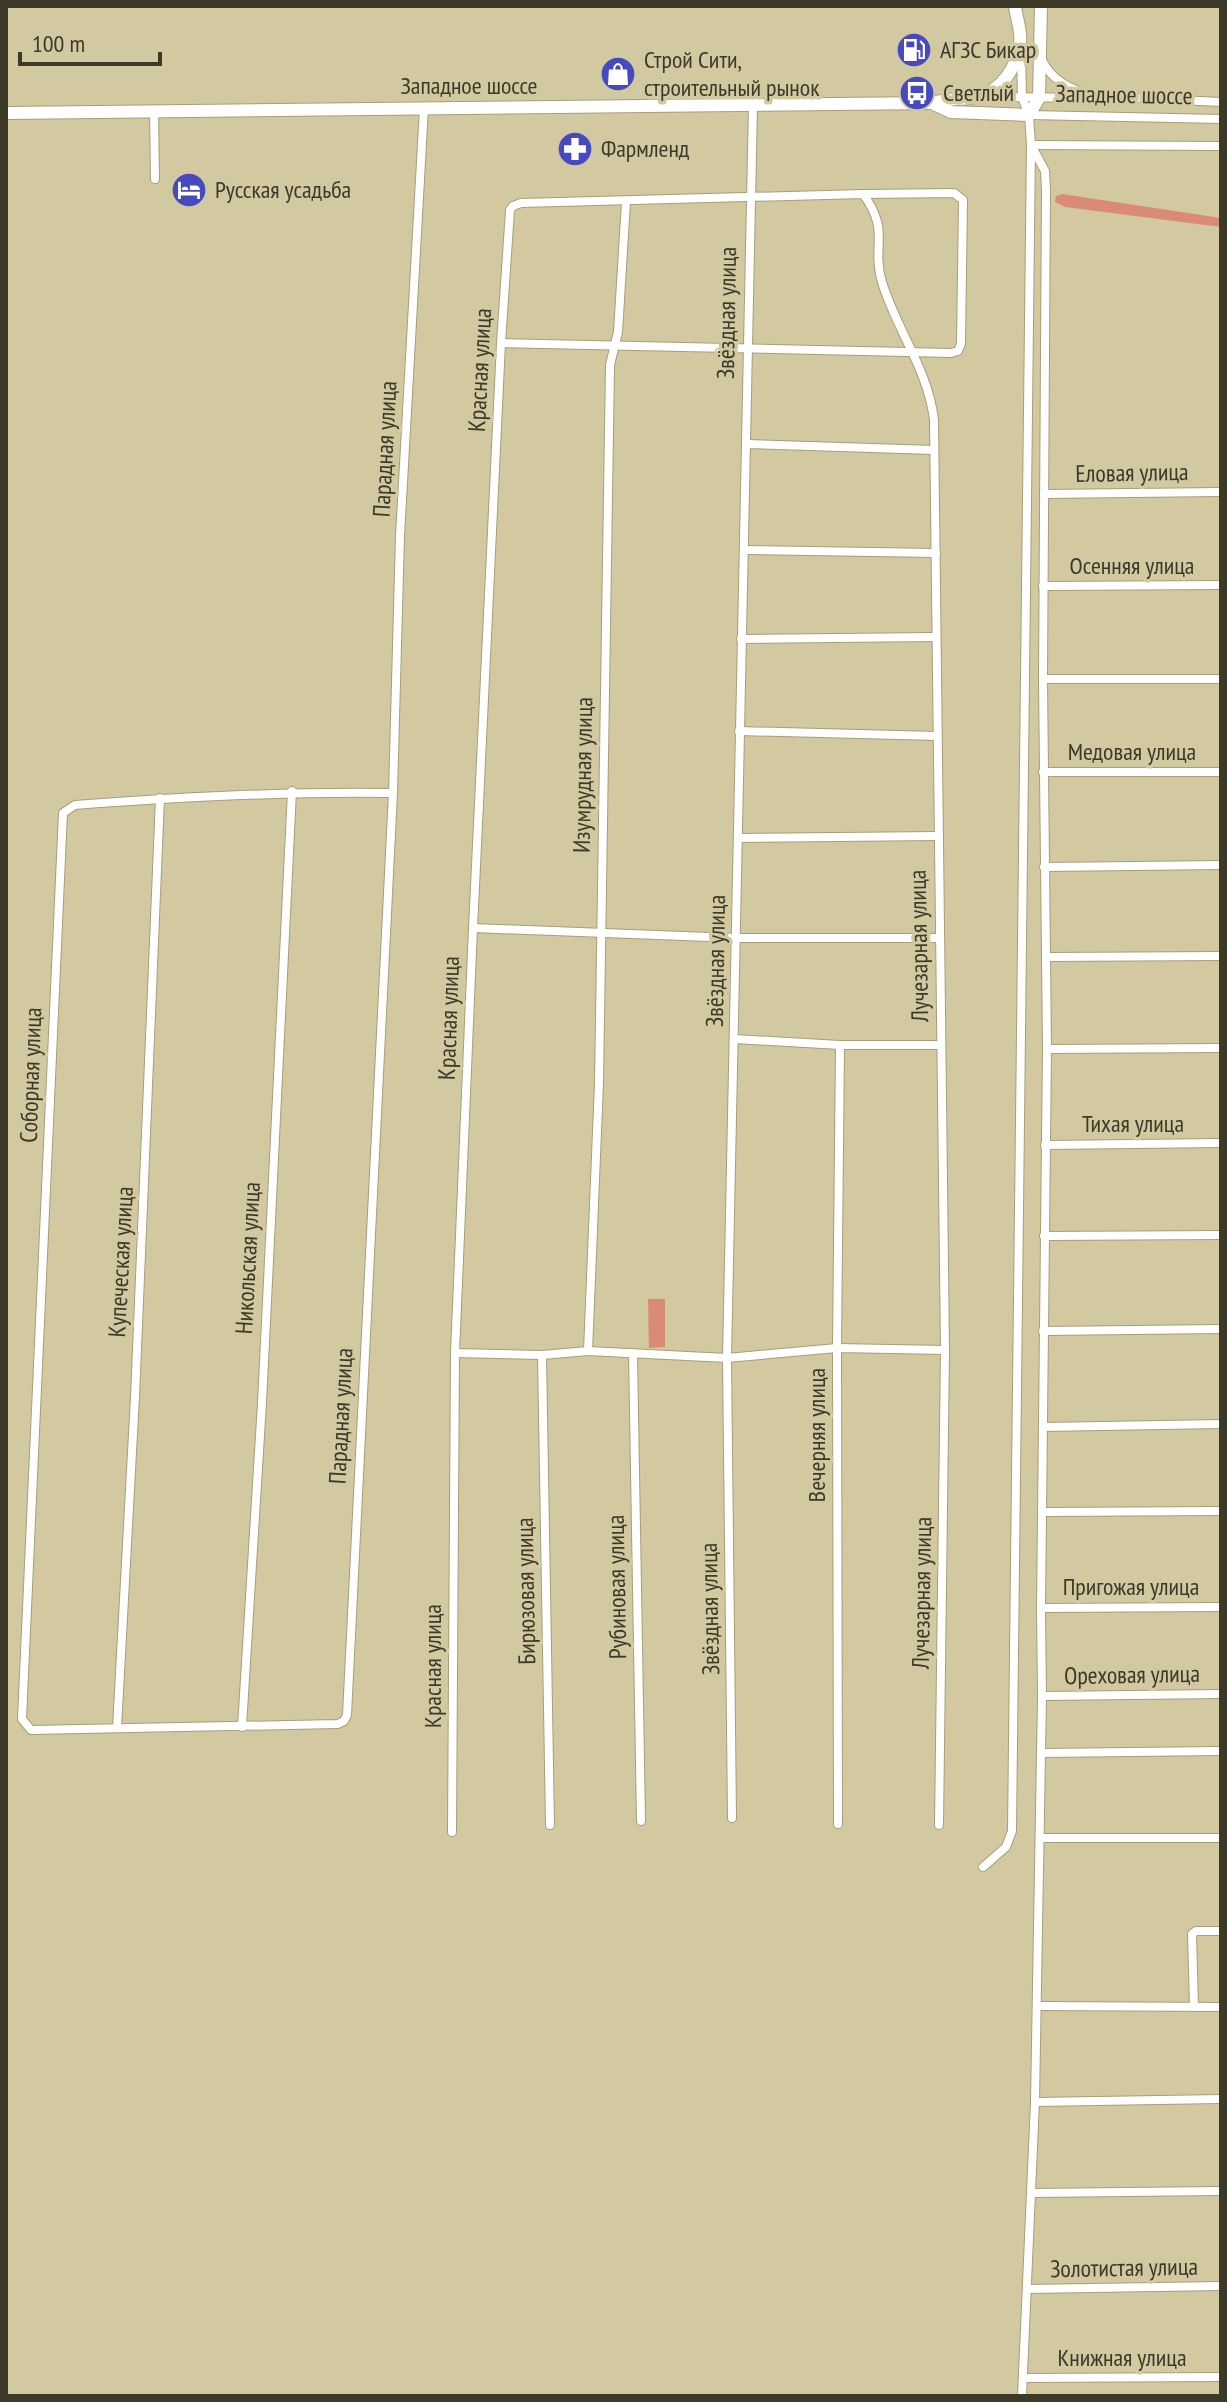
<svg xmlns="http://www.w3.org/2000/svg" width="1227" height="2402" font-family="'PT Sans Narrow',sans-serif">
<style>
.green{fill:#da8b75}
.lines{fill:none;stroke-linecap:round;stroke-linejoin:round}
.street-casing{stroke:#a89e78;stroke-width:10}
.primary-casing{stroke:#a89e78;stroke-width:14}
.street{stroke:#fff;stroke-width:8}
.primary{stroke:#fff;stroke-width:12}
.labels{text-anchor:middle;stroke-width:7;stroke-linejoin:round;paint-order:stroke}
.poi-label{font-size:24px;fill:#3d3929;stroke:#d2c9a1;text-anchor:start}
.street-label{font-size:24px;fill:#3d3929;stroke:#d2c9a1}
</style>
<rect width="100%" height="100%" fill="#d2c9a1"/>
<g class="green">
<path d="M1062,194L1221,218V227L1065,207L1055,202L1056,196Z"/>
<path d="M648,1299H665V1347L649,1348Z"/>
</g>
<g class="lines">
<defs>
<g id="street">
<path d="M1042,60C1052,81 1070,89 1091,95"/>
<path d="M981,97L1136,98L1221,102"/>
<path d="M154,110L155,179"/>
<path d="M1029,115L1221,119"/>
<path d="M1031,145L1221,146"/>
<path d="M501,343L951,353L958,351L961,344L963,200L954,193L863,194"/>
<path d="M746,444L934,450"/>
<path d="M1044,494L1221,492"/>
<path d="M744,550L936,553"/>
<path d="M1043,586L1221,585"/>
<path d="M741,639L936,637"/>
<path d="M1043,679H1221"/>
<path d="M739,731L937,736"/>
<path d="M1043,772H1221"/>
<path d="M393,793C286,791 181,797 75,805L63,813L22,1719L31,1730L338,1724L344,1721L347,1715L393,793L400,536L424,108"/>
<path d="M738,838L938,836"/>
<path d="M1044,867L1221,865"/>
<path d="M473,928L735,938H940"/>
<path d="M1047,957L1221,956"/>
<path d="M735,1039L840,1045H940"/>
<path d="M1047,1049L1221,1048"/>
<path d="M1045,1145L1221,1143"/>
<path d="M1044,1236L1221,1235"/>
<path d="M1043,1331L1221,1329"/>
<path d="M588,1351L599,1083L610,365L618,332L626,202"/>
<path d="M455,1353L542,1355L588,1351L727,1358L837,1348L945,1350"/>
<path d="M633,1353L641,1821"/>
<path d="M542,1355L550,1825"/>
<path d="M1043,1427L1221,1424"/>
<path d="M1043,1512L1221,1511"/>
<path d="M1041,1608L1221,1607"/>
<path d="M1042,1696L1221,1694"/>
<path d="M242,1727L262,1403L292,791"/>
<path d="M117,1728L135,1397L160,798"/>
<path d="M1041,1753L1221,1751"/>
<path d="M732,1818L727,1358L753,105"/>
<path d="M838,1824L837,1348L840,1045"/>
<path d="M452,1832L455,1353L473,928L501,343L510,210L513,206L521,203L863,194C891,232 871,245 882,282C896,329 928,369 934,420L945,1350L939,1825"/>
<path d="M1040,1838H1221"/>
<path d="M983,1867L1006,1847L1012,1831L1031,145L1029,115L1022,97L1021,51"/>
<path d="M1037,2006L1221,2007"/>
<path d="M1194,2007L1192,1934L1196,1931H1221"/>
<path d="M1035,2102L1221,2099"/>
<path d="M1031,2193L1221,2191"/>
<path d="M1027,2289L1221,2286"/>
<path d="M1023,2378L1221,2377"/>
<path d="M1022,2396L1035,2102L1042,1696L1041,1608L1047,1049L1043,679L1046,190L1045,171L1031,145"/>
</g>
<g id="primary">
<path d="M932,103L951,112L1029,115L1039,98L1041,6"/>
<path d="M6,113L932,103C950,98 958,100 975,97C1001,93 1017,67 1020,43C1022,32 1016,17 1015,6"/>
</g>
</defs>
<use href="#street" class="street-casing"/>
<use href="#primary" class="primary-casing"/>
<use href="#street" class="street"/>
<use href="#primary" class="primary"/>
</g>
<defs>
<symbol id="fuel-disc" viewBox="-11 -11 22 22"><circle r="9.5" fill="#4749bf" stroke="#d2c9a1"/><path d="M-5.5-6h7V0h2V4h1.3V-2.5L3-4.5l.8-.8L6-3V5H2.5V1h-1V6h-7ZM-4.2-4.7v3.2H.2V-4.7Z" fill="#fff"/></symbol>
<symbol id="shop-disc" viewBox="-11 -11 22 22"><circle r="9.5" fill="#4749bf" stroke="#d2c9a1"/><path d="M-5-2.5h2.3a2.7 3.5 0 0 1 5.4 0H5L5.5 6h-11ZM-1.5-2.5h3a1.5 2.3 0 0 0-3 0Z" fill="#fff"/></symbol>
<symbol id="bus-disc" viewBox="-11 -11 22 22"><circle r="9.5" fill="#4749bf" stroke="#d2c9a1"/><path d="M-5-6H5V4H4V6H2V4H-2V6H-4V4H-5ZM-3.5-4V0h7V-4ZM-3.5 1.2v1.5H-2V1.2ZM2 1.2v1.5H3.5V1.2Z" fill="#fff"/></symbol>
<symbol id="pharmacy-disc" viewBox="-11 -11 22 22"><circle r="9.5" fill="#4749bf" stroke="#d2c9a1"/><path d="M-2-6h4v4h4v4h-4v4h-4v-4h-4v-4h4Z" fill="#fff"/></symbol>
<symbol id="hotel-disc" viewBox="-11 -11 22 22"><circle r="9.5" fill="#4749bf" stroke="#d2c9a1"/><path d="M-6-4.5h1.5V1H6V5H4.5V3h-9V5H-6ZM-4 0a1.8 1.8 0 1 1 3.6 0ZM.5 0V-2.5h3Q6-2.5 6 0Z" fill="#fff"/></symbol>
</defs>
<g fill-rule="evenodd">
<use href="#fuel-disc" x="894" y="30" width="40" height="40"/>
<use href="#shop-disc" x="598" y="54" width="40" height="40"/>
<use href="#bus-disc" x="897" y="73" width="40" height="40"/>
<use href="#pharmacy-disc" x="555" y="129" width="40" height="40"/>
<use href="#hotel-disc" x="169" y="170" width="40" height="40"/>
</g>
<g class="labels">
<g class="poi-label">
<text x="940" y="58">АГЗС Бикар</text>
<text x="644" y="68">Строй Сити,<tspan x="644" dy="28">строительный рынок</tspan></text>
<text x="943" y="101">Светлый</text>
<text x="601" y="157">Фармленд</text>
<text x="215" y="198">Русская усадьба</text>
</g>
<g class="street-label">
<text x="469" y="94">Западное шоссе</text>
<text transform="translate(1124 95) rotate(1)" y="8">Западное шоссе</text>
<text transform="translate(727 313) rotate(-89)" y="8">Звёздная улица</text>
<text transform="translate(480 370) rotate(-87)" y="8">Красная улица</text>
<text transform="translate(385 449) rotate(-87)" y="8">Парадная улица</text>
<text transform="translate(1132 473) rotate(-1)" y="8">Еловая улица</text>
<text x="1132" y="574">Осенняя улица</text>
<text x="1132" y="760">Медовая улица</text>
<text transform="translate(583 775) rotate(-89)" y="8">Изумрудная улица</text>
<text transform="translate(919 946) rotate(-91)" y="8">Лучезарная улица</text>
<text transform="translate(716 961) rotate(-89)" y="8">Звёздная улица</text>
<text transform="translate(449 1018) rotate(-88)" y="8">Красная улица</text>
<text transform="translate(31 1075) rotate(-88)" y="8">Соборная улица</text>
<text x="1133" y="1132">Тихая улица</text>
<text transform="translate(248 1258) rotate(-87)" y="8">Никольская улица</text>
<text transform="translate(121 1262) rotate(-87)" y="8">Купеческая улица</text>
<text transform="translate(341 1416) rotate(-87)" y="8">Парадная улица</text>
<text transform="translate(817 1435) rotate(-90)" y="8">Вечерняя улица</text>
<text transform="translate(617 1587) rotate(-91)" y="8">Рубиновая улица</text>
<text x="1131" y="1595">Пригожая улица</text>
<text transform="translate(526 1591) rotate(-91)" y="8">Бирюзовая улица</text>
<text transform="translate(922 1593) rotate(-89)" y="8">Лучезарная улица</text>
<text transform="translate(710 1609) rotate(-91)" y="8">Звёздная улица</text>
<text transform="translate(433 1666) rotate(-90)" y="8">Красная улица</text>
<text transform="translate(1132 1675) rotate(-1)" y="8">Ореховая улица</text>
<text transform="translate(1124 2268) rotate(-1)" y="8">Золотистая улица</text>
<text x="1122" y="2366">Книжная улица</text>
</g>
</g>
<rect width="1227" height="2402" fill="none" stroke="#3d3929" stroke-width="16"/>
<path d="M20 52v12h140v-12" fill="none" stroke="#3d3929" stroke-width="4"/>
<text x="32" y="52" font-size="24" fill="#3d3929" stroke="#d2c9a1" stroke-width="6" paint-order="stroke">100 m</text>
</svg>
